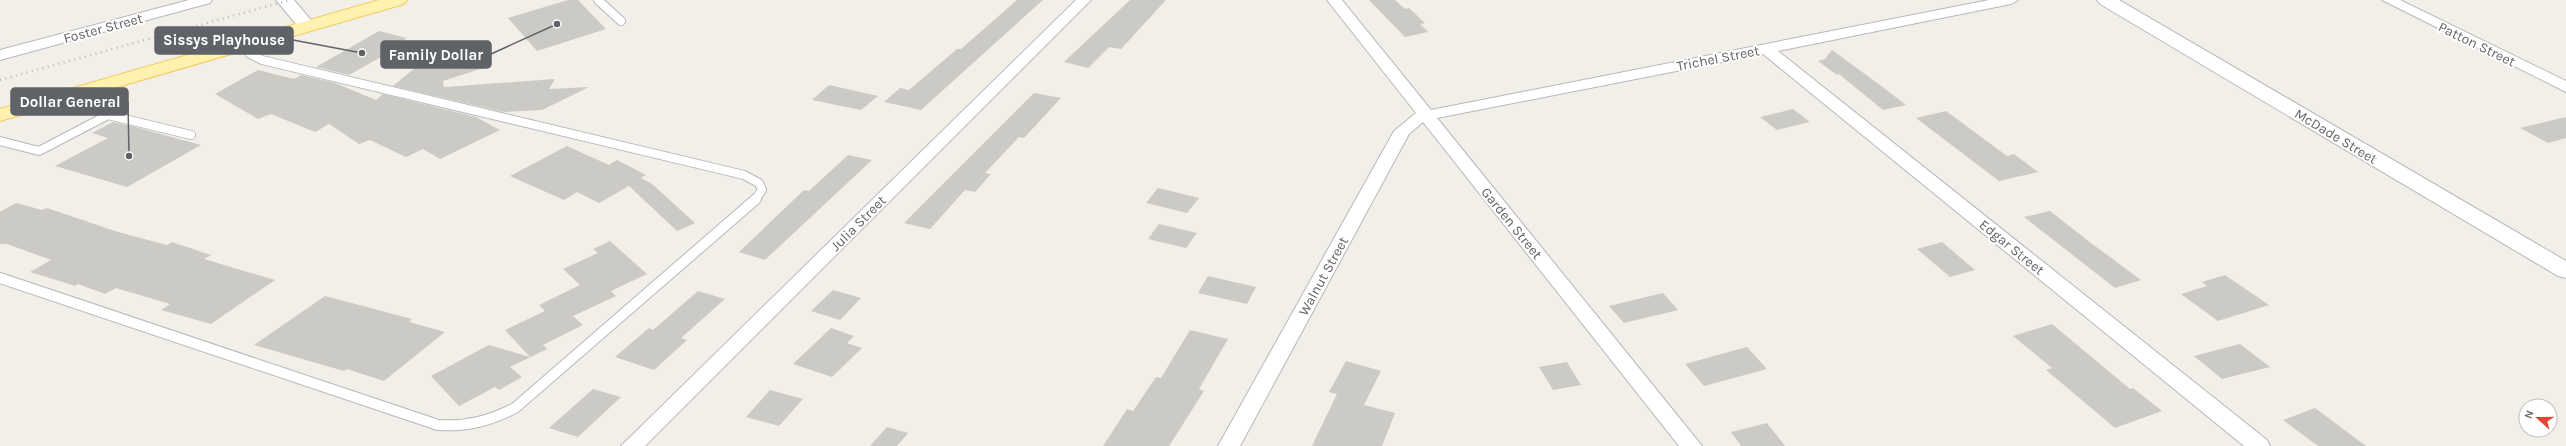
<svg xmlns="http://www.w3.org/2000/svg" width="2566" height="446" font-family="Karla,sans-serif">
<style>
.building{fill:#cccac5}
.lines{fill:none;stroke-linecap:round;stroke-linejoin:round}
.service-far1-casing{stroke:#b5b8bc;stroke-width:10}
.service-casing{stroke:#b5b8bc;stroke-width:12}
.minor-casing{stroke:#b5b8bc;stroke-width:2}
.tertiary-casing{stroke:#b5b8bc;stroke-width:2}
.primary-casing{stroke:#f2c960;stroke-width:2}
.service-far1{stroke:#fff;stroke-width:8}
.service{stroke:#fff;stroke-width:10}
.minor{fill:#fff;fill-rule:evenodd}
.tertiary{fill:#fff;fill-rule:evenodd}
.primary{fill:#fff2af;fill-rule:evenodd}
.rail{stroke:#b6b7b8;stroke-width:2.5;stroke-dasharray:1 4.5;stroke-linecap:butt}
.labels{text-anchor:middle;stroke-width:4;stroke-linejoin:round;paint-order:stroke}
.street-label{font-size:14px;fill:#5f6368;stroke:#fff}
.leader{fill:none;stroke:#5f6368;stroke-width:1.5}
.callout-dot{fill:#5f6368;stroke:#fff;stroke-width:1.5}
.callout{fill:#5f6368;stroke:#5f6368;stroke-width:1.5}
.callout-label{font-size:15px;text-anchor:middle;font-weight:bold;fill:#fff}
</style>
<rect width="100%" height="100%" fill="#f1efe8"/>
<g class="building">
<path d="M568,0H578L606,29L537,51L508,18Z"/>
<path d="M1017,0H1043L921,110L884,102L900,88L909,90L957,49H961Z"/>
<path d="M1130,0H1166L1121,49L1109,47L1088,68L1064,62Z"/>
<path d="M1369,0H1395L1405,9L1409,8L1425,23L1420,24L1428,32L1405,37Z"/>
<path d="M379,31L407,38L382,52L388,53L349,75L316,67Z"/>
<path d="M1832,50L1880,85L1906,105L1883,110L1839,74L1837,75L1818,61L1825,59Z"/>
<path d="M482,61L483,68L443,81L444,87L555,79L549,89L589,87L542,110L504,112L393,86L416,67Z"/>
<path d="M258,70L294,79L301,75L335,83L376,100L383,94L476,117L500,130L440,159L423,149L406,157L370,140L359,144L329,124L315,132L271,114L258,119L215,94Z"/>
<path d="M829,85L878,96L861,110L812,100Z"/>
<path d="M1034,93L1061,98L1024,138L1019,137L985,173L991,174L975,192L965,190L930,229L904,223Z"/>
<path d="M1793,109L1810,122L1777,130L1760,117Z"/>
<path d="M1946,111L2007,156L2014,154L2038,172L1999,181L1916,118Z"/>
<path d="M2566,117V138L2548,143L2520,128Z"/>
<path d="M113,122L135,127L201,145L127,187L55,166L108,138L92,133Z"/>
<path d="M567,146L609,165L617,160L646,175L641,178L652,184L695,223L677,231L629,186L599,203L577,192L564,200L510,176Z"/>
<path d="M848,155L872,160L765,260L739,252L804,190L809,191Z"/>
<path d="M1158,188L1199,198L1187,213L1146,203Z"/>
<path d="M16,203L42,210L47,208L118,232L167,245L172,242L211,255L204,259L275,280L211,324L161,310L170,304L116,288L105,294L78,284L75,286L69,284L30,272L51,260L7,244H0V212Z"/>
<path d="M2050,211L2091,243L2141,280L2115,288L2024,217Z"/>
<path d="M1159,224L1197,233L1186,248L1148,239Z"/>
<path d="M610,241L647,274L611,291L616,296L573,316L583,325L543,345L547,349L510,367L522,377L499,390L495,387L459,406L431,376L489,345L530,357L505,330L545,311L539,305L580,285L563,269L598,253L593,249Z"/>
<path d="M1942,242L1975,270L1950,277L1917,249Z"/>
<path d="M2225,275L2269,305L2218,321L2181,294L2207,286L2202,282Z"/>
<path d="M1208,276L1256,287L1247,304L1198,293Z"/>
<path d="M833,290L861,298L840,320L811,311Z"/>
<path d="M698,291L725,299L681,338L687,340L654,370L615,357L649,328L653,330Z"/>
<path d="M1663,293L1678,310L1624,323L1609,306Z"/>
<path d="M325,296L412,319L409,322L445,332L384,381L347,369L344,371L254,345Z"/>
<path d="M2052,324L2130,389L2133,388L2162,411L2115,428L2046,370L2052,368L2013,336Z"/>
<path d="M831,328L854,336L847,343L862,348L832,377L793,364Z"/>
<path d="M1190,330L1228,339L1199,389L1204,391L1169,446H1103L1127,409L1133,411L1156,377L1161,378Z"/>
<path d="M2240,344L2270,367L2222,379L2194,356Z"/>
<path d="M1747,347L1767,369L1704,386L1685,364Z"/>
<path d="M1346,361L1381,371L1364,405L1395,413L1382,446H1312L1337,394L1329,392Z"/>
<path d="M1567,362L1581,385L1553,390L1539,367Z"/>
<path d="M593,389L621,397L578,437L549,428Z"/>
<path d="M770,390L803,399L779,426L746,417Z"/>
<path d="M2315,408L2342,428L2366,446H2318L2283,420Z"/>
<path d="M1767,423L1785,446H1741L1731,432Z"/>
<path d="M887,427L908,433L897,446H870Z"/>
</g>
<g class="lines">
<defs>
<g id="service-far1">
<path d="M598,0L621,21"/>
<path d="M246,44L250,54L262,60L744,175L759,183L762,190L755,200"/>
<path d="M0,141L39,151L108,115L191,135"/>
</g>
<path id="service" d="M0,278L438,425C467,427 489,421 515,408L756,199"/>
<g id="minor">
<path d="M189,0H212L210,3L0,60V50Z"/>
<path d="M1076,0H1091L645,446H621Z"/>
<path d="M1327,0H1342L1431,110L1989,0H2018L2011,4L1778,51L2267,440L2270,446H2244L1763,54L1437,118L1702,446H1679L1423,122L1409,134L1240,446H1218L1394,131L1416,113Z"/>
<path d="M2382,0H2400L2566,81V92Z"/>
</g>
<g id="tertiary">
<path d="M276,0H294L316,26L313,30H301Z"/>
<path d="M2097,0H2119L2566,261V278L2558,276L2100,4Z"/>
</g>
<path id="primary" d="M379,0H407L404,4L0,121V109Z"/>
</defs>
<use href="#service-far1" class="service-far1-casing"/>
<use href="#service" class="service-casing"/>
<use href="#minor" class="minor-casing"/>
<use href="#tertiary" class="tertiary-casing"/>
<use href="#primary" class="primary-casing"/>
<use href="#service-far1" class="service-far1"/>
<use href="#service" class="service"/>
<use href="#minor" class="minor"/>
<use href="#tertiary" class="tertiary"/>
<use href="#primary" class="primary"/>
<path class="rail" d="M0,80L290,0"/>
</g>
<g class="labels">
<g class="street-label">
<text transform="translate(103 28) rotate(-15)" y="5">Foster Street</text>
<text transform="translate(2477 44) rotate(26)" y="5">Patton Street</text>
<text transform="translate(1718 58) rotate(-11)" y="5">Trichel Street</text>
<text transform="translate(2336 136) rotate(31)" y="5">McDade Street</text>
<text transform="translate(858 223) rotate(-45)" y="5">Julia Street</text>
<text transform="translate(1512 223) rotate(51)" y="5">Garden Street</text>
<text transform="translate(2012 247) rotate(39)" y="5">Edgar Street</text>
<text transform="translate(1323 276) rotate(-61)" y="5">Walnut Street</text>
</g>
</g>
<path class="leader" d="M362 53L293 40M557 24L491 54M129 156L128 102"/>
<g class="callout-dot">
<circle cx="362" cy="53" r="4"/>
<circle cx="557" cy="24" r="4"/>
<circle cx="129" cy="156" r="4"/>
</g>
<g class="callout">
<rect x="155" y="27" width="138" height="27" rx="4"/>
<rect x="381" y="41" width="110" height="27" rx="4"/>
<rect x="11" y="88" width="117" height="27" rx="4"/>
</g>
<g class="callout-label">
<text x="224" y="45">Sissys Playhouse</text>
<text x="436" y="60">Family Dollar</text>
<text x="70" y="107">Dollar General</text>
</g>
<g transform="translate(2538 418) rotate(291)"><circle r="19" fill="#ffffff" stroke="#bfc1c3"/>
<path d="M0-3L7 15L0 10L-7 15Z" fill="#ea4335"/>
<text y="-6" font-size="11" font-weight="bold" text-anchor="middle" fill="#5f6368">N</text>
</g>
</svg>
